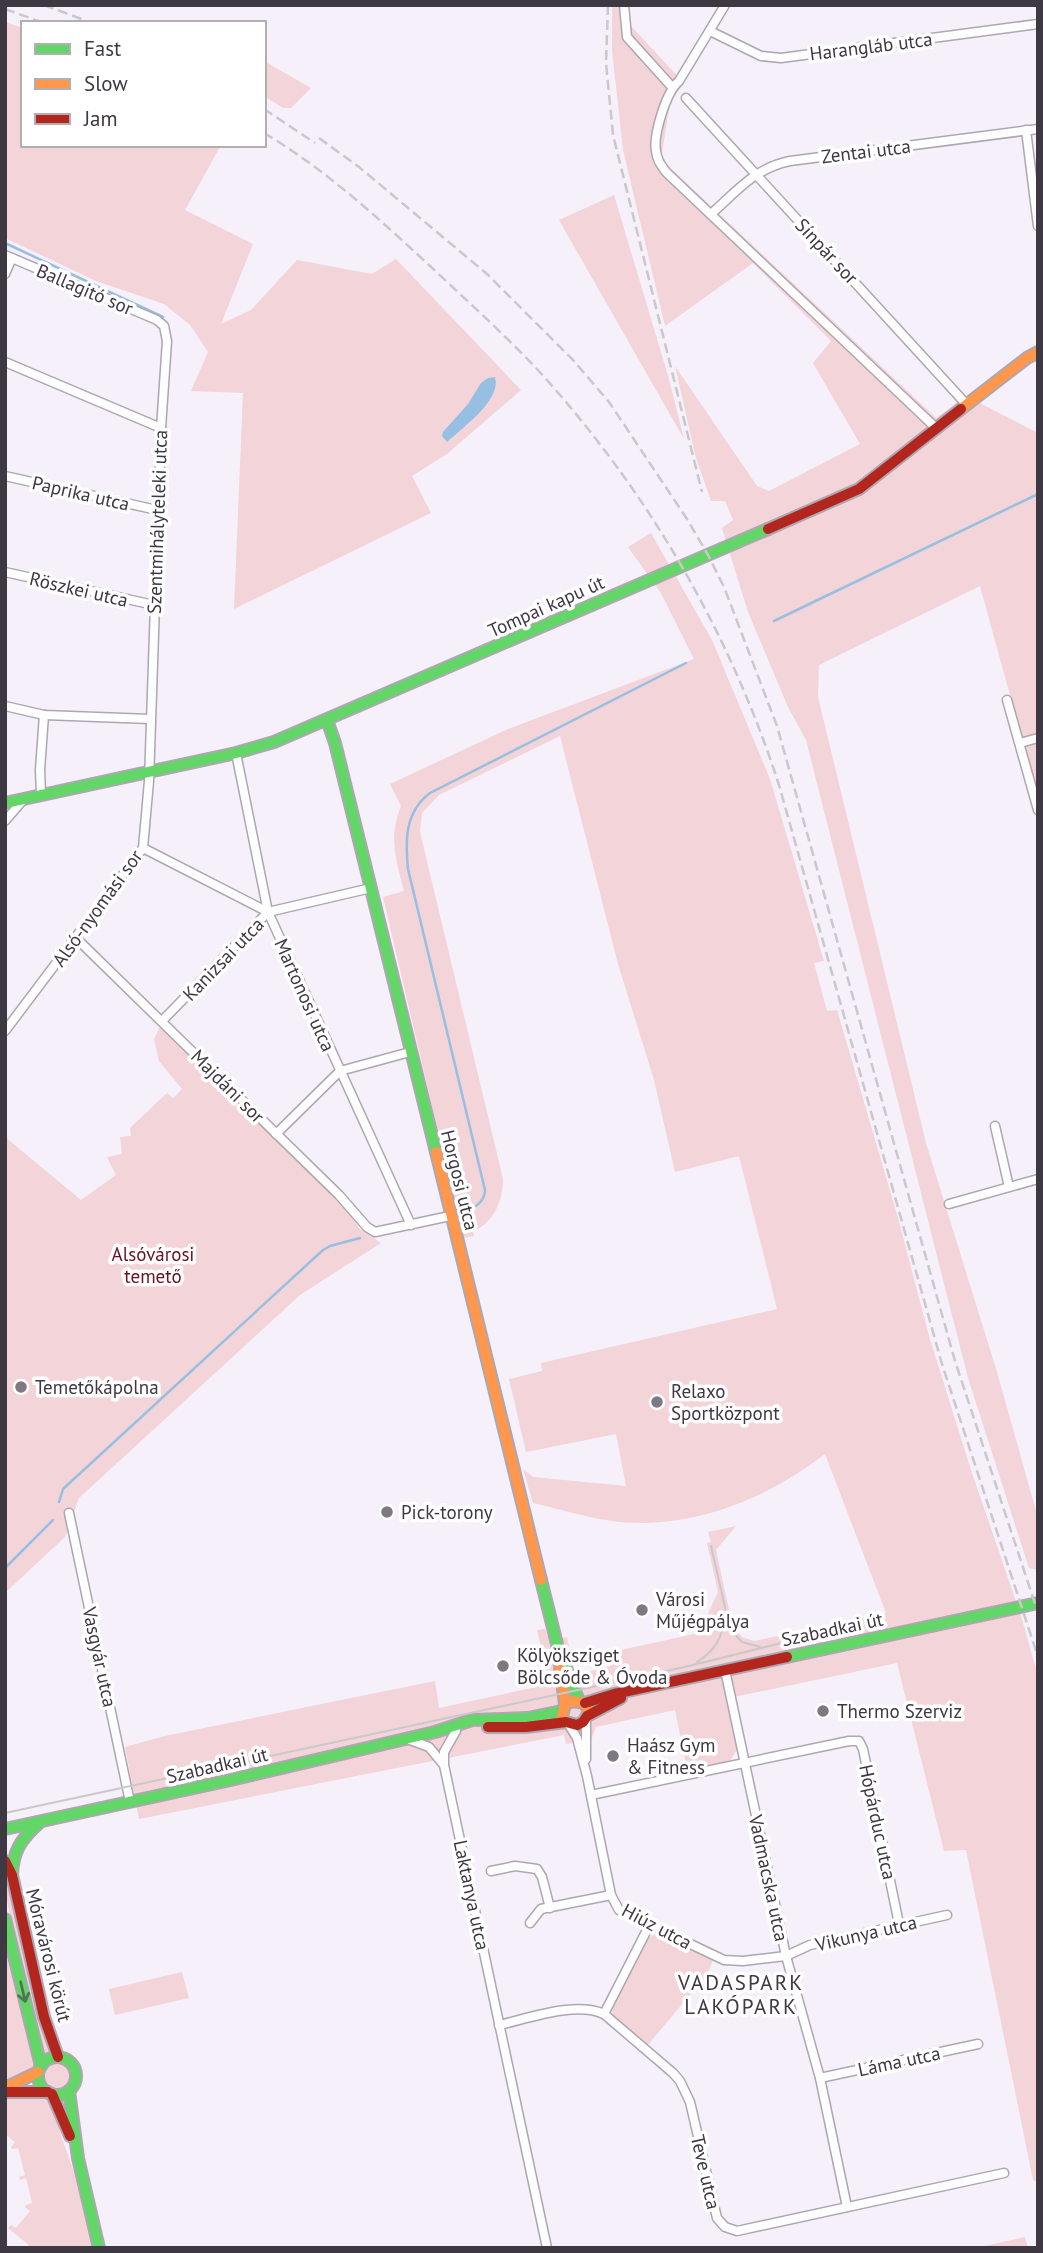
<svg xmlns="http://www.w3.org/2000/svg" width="1043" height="2253" font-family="'PT Sans',sans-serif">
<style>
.green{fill:#f3d4d9}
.water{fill:#96bfe2}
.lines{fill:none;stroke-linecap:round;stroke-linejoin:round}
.stream{stroke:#96bfe2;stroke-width:2.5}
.street-casing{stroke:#aca7b0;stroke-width:11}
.fast-casing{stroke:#aca7b0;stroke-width:14}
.slow-casing{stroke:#aca7b0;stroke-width:14}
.jam-casing{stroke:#aca7b0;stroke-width:14}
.street{stroke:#fefdfe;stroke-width:8}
.fast{stroke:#63d668;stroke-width:10}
.slow{stroke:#ff974d;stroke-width:10}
.jam{stroke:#b3261e;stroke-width:10}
.tram{stroke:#cac8ca;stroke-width:2}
.rail{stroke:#cac8ca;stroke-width:2.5;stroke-dasharray:10 5;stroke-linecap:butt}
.oneway{stroke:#4d7751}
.poi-dot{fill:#7e7882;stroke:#fff;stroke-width:2.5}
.labels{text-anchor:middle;stroke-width:7;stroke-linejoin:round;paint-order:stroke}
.street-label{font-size:19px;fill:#3e3842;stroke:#fff}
.park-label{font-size:19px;fill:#6a1020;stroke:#fff}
.poi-label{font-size:19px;fill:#3e3842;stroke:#fff;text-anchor:start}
.neighbourhood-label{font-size:21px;letter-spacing:2px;fill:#3e3842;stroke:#fff}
</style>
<rect width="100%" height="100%" fill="#f5f0f9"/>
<g class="green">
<path d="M612,5H629L631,26L684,83L670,103L661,159L936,418L966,396L1038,433V797L980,586L819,665L818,697L926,1143L997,1372L1038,1518V1570L1029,1568L968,1378L806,740L788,707L748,612L722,528L733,520L725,501H711L696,458L675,366L757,486L769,491L860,444L813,363L831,341L753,263L665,326L623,150L612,50Z"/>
<path d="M5,22L23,28V145H221L185,210L253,244L221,324L251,310L297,260L372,274L396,259L521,390L447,454L412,476L431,513L234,609L243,393L191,391L208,352L190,325L164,304L96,281L5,238Z"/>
<path d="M264,61L311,88L291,108H283L264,96Z"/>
<path d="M614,195L669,379L684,439L559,220Z"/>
<path d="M651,533L712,640L770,779L824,961L814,963L827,1011L837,1010L898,1218L929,1336L970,1467L1021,1616L1038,1676V2182L1033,2180L966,1850L944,1851L897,1663L729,1698L738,1748L730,1761L687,1769L675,1710L596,1727L591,1740L566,1744L564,1735L139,1819L125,1747L165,1736L435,1681L439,1708L550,1684L537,1630L545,1629L550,1642L567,1637L575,1675L610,1666L607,1653L699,1633L718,1592L707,1543L711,1542L708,1532L736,1526L716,1550L732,1624L742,1637L754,1641L886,1613L825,1454C773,1494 710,1522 643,1523C606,1524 568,1511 533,1503L523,1469L533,1477L626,1486L616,1434L526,1452L509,1379L542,1371L541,1363L777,1309L739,1156L675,1172L654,1080L618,964L560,736L439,795L422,813L420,832L503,1179C504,1201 491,1225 473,1231L474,1236L463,1238L383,897L404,891C396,859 388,838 401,806L390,784L508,729L694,659L661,593L628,547Z"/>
<path d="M160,1027L346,1208L359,1228L381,1243L300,1295L79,1498L65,1537L5,1593V1137L81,1200L116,1175L107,1157L122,1154L120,1137L131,1136L130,1128L167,1093L173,1098L182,1089L159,1061L154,1039Z"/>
<path d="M5,1871L37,2006L51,2050L43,2054L5,1893Z"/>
<path d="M655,1934L713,1960L703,1984L689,1996L646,2047L613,2019L612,2008L646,1940Z"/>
<path d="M5,1941L36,2064L34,2068L5,2083Z"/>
<path d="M182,1972L189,1998L115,2015L109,1989Z"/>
<circle cx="58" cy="2076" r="13"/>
<path d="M38,2094L49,2099L57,2112L60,2133L79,2186L92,2248H27L29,2245L8,2228L11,2225L16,2228L30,2211L25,2207L26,2205L32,2203L26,2178L20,2180L19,2177L25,2175L18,2148L12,2149L11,2147L15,2142L5,2134V2097Z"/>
<path d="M1025,2237L1028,2248H976Z"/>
</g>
<path class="water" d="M495,377C502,400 462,428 447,442L442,436L443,432L468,404L481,383L488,378Z"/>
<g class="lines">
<g class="stream">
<path d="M5,243L163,317"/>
<path d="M774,621L1038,494"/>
<path d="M464,1213C474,1208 485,1202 485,1190L408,869C405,840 405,812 430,793L686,663"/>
<path d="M59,1502L63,1489L323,1250L330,1246L360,1238"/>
<path d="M5,1568L53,1520"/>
</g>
<defs>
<g id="street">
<path d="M624,5L627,37L672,87"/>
<path d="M725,5L679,81C666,92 653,135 656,151C657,160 661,165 666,172L936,428"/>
<path d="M710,31L761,56L781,58L1038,24"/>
<path d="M686,98L967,405"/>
<path d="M1026,130L1038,226"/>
<path d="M711,214C737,191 755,168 790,161L1038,129"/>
<path d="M5,255L157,320L164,326L167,341L161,428L149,781L143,848L5,1031"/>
<path d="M5,274L12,258"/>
<path d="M5,362L161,428"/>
<path d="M5,476L157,510"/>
<path d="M5,572L154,605"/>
<path d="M1007,700L1038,810"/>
<path d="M5,706L44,715L150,719"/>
<path d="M1020,743L1038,738"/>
<path d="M236,753L268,912L411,1225"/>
<path d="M41,794L40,770L44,715"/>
<path d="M5,821L24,799"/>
<path d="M143,848L268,912"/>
<path d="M76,938L339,1195L367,1227L375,1232L450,1216"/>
<path d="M162,1021L268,912L371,888"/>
<path d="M995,1126L1009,1187"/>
<path d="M276,1134L340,1071L410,1052"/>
<path d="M949,1204L1038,1179"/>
<path d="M69,1513L130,1802"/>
<path d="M725,1670L786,1956L820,2078L847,2207"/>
<path d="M586,1720V1759"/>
<path d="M569,1725L577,1738L587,1776L611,1895L619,1910L724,1960L743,1961L786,1956L810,1945L947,1915"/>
<path d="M456,1731L444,1752V1765L547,2248"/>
<path d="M410,1740L429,1747L443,1764"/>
<path d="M591,1795L849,1741H859L863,1749L899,1924"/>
<path d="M491,1871L515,1866L537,1869L542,1877L550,1908"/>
<path d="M530,1923L541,1909L611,1895"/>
<path d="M604,2014L649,1926"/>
<path d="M499,2025C530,2018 576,2001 604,2014L673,2073L680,2081L690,2102L717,2218L725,2227L737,2231L1004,2173"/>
<path d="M820,2078L978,2044"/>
</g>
<g id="fast">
<path d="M327,720L335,743L436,1152"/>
<path d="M5,803L236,753L274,742L768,529"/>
<path d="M541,1580L558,1648L579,1701"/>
<path d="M787,1657L1038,1603"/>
<path d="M5,1829L226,1781L435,1732L472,1720L528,1718L562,1711"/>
<path d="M12,1875C13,1851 21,1839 39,1823"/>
<path d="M5,1919L41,2066"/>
<circle cx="57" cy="2076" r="19"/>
<path d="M69,2091L78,2158L99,2248"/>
</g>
<g id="slow">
<path d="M961,409L1027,358L1038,352"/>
<path d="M436,1152L541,1580"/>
<path d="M559,1658L565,1704"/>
<path d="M562,1716L565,1704L573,1701L585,1703L588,1710"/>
<path d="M5,2088L38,2072"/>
</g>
<g id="jam">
<path d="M768,529L859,489L961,409"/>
<path d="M585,1703L614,1694L787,1657"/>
<path d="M488,1727H526L566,1722L577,1725L583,1722L587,1716L621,1698"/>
<path d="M5,1861L12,1875L44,2017L58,2057"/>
<path d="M5,2092H48"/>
<path d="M52,2094L70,2136"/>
</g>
</defs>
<use href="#street" class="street-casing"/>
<use href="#fast" class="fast-casing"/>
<use href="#slow" class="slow-casing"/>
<use href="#jam" class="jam-casing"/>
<use href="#street" class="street"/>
<use href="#fast" class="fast"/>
<use href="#slow" class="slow"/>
<use href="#jam" class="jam"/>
<g class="tram">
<path d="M711,1546L730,1629L742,1642L760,1647"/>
<path d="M697,1662C715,1651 723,1637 724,1617"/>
<path d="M5,1813L685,1667L862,1623"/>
</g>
<g class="rail">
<path d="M44,5L92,23"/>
<path d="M608,5L606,63L613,135L702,492"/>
<path d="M5,9L44,23"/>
<path d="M264,109L315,143"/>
<path d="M264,133C325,169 378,218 429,265C465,299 502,332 536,368C646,488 729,630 779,785L942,1364L1038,1657"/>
<path d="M319,138L359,167L487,274L573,360L609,402L687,519L708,555L724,587L777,726L955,1361L1038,1613"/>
</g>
</g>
<defs><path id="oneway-shaft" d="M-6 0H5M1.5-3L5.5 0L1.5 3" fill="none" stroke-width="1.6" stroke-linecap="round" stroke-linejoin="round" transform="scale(1.75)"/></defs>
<use class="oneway" href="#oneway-shaft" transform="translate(23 1992) rotate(77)"/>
<g class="poi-dot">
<circle cx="21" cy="1387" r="7"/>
<circle cx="657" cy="1402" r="7"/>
<circle cx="387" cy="1512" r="7"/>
<circle cx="642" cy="1610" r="7"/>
<circle cx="503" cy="1666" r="7"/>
<circle cx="823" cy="1711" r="7"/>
<circle cx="613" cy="1756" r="7"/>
</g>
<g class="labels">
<g class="street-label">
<text transform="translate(871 46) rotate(-7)" y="7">Harangláb utca</text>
<text transform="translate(866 151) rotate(-7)" y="7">Zentai utca</text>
<text transform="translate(827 251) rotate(47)" y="7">Sínpár sor</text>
<text transform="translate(85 289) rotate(23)" y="7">Ballagitó sor</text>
<text transform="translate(81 493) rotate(13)" y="7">Paprika utca</text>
<text transform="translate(157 522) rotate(-88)" y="7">Szentmihályteleki utca</text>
<text transform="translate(79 589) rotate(13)" y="7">Röszkei utca</text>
<text transform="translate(546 606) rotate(-24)" y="7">Tompai kapu út</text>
<text transform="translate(97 908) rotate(-54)" y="7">Alsó-nyomási sor</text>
<text transform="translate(223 959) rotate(-46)" y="7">Kanizsai utca</text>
<text transform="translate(305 995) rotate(66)" y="7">Martonosi utca</text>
<text transform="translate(228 1086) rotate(45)" y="7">Majdáni sor</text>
<text transform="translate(460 1180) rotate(76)" y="7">Horgosi utca</text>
<text transform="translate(832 1629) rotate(-12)" y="7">Szabadkai út</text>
<text transform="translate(100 1657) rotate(78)" y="7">Vasgyár utca</text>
<text transform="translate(217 1765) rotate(-13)" y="7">Szabadkai út</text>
<text transform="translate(878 1822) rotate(78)" y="7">Hópárduc utca</text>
<text transform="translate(769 1878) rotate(78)" y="7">Vadmacska utca</text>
<text transform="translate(472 1895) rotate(78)" y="7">Laktanya utca</text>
<text transform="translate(657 1926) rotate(28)" y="7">Hiúz utca</text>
<text transform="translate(866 1933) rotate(-13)" y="7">Vikunya utca</text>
<text transform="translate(49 1955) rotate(76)" y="7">Móravárosi körút</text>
<text transform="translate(899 2061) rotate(-12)" y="7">Láma utca</text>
<text transform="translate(706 2172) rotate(77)" y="7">Teve utca</text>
</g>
<g class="park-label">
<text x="153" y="1261">Alsóvárosi<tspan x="153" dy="22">temető</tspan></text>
</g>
<g class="poi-label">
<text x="35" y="1394">Temetőkápolna</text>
<text x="671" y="1398">Relaxo<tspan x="671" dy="22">Sportközpont</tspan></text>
<text x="401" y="1519">Pick-torony</text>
<text x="656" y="1606">Városi<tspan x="656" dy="22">Műjégpálya</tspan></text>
<text x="517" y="1662">Kölyöksziget<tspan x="517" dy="22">Bölcsőde &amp; Óvoda</tspan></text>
<text x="837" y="1718">Thermo Szerviz</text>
<text x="627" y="1752">Haász Gym<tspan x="627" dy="22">&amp; Fitness</tspan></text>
</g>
<g class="neighbourhood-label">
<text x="741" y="1990">VADASPARK<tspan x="741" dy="24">LAKÓPARK</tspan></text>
</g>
</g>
<rect width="1043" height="2253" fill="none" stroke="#3e3842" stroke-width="14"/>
<rect x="21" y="21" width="245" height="126" fill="#ffffff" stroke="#b2afb3" stroke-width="2"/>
<rect x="35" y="44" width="35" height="10" fill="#63d668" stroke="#b2afb3" stroke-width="2"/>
<text x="84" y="56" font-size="21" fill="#3e3842">Fast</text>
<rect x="35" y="79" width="35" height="10" fill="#ff974d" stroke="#b2afb3" stroke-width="2"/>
<text x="84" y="91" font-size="21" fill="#3e3842">Slow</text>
<rect x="35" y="114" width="35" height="10" fill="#b3261e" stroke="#b2afb3" stroke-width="2"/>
<text x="84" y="126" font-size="21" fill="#3e3842">Jam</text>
</svg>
